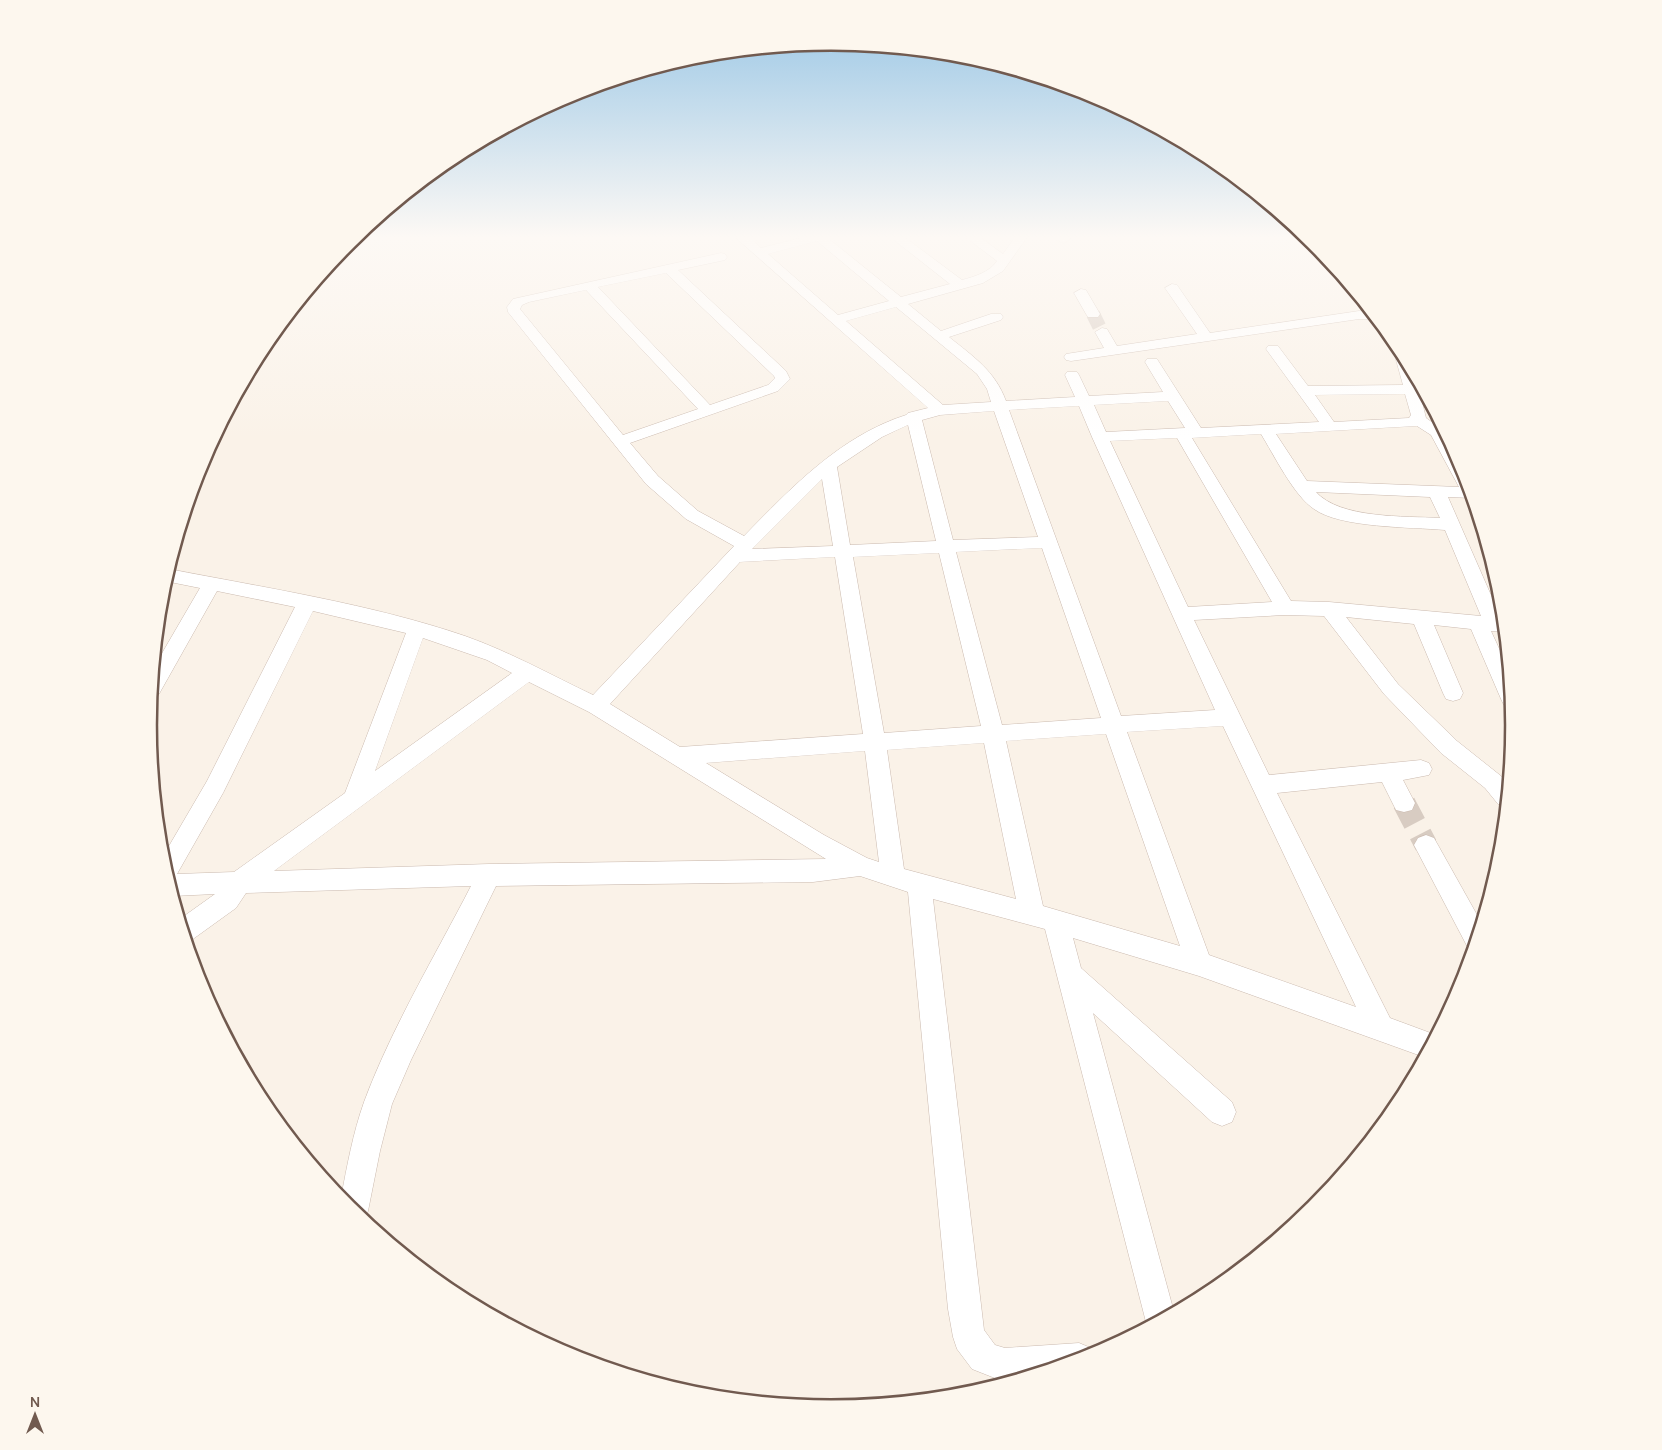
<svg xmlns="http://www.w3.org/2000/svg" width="1662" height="1450" font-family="Manrope,sans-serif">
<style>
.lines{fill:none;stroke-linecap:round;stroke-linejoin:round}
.street-tunnel-far1{stroke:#d8ccc2;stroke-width:14;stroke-dasharray:14 7;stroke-linecap:butt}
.street-tunnel{stroke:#d8ccc2;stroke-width:23;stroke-dasharray:23 12;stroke-linecap:butt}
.street-casing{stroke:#cbbaaf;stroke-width:1}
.street{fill:#fff;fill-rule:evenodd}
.rim{fill:none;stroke:#715a4f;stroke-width:2.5}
</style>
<rect width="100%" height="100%" fill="#faf2e8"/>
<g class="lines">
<path class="street-tunnel-far1" d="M1093,314L1102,332"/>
<path class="street-tunnel" d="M1404,803L1426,845"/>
<defs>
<g id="street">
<path d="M734,236H748L761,248L809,236H831L829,239L901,297L950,284L889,236H903L962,280C974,277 990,272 997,261L964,236H978L1003,254L1016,236H1028L1003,271L983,283L908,304L941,331L991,314H1001L1003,317L1001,320L949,337C974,357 995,371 1006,401L1075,397L1065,375L1067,372H1077L1079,375L1089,396L1163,392L1145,362L1147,359H1157L1201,428L1319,422L1266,349L1268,346H1278L1308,386L1403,385L1393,349L1398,345L1416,378L1426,418L1443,430L1462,464L1472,498L1448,497L1501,618H1503L1504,632L1491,631L1508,668L1511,707L1504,705L1501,699L1471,629L1434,625L1463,693L1460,699L1453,701L1446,699L1443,693L1414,624L1346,617L1398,684L1457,741L1501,776L1508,783L1505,806L1498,804L1485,788L1441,753L1384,694L1324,616L1285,615L1194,620L1269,775L1421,760L1429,763L1432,769L1429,775L1403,780L1415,803L1412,810L1404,812L1396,810L1382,782L1277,793L1390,1018L1436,1035L1424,1057L1199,976L1073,938L1081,968L1232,1102L1236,1112L1232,1122L1222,1126L1212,1122L1093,1013L1174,1312L1147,1326L1045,929L933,899L984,1330L995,1345L1005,1348L1079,1343L1091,1348L1093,1355L1005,1382L972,1369L957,1349L953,1337L948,1309L908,892L860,876L813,882L496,886L411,1060L392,1104L380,1151L368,1211L364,1221L341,1198C347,1166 353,1133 364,1102C391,1029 435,956 471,886L246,893L236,908L193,939L187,941L180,919L215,894L173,896L162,858L207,781L295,607L217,591L159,694L152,697L154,667L200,588L165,581L169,569C266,588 371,604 465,636C510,652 551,675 593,695L734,546L686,519L646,484L508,312L507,307L513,299L721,253L725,254L727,257L725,260L678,270L786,371L790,379L778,391L630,443L658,476L698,511L744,536C790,489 840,436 906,415L908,413L928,408ZM817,241L889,301L838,315L768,254ZM666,273L774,376L775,378L768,385L710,405L598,287ZM586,290L698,409L623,435L520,309L522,305L529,302ZM896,307L977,374L987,389L991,402L943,405L846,321ZM1405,394L1411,415L1409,418L1334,422L1315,395ZM1168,401L1185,428L1106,432L1094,405ZM1079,406L1092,437L1215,710L1121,716L1009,410ZM994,411L1038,537L953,540L922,420L940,415ZM908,425L936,541L850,545L837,467L882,437ZM1417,426L1431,435L1459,487L1307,481L1276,434ZM1261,434C1274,455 1294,496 1314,509C1340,528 1411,527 1445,530L1481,616L1329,602L1291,601L1192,438ZM1177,438L1272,602L1188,607L1110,441ZM822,479L833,546L752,549ZM1316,492L1430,497L1440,518C1405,516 1340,519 1316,492ZM1042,548L1101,718L1002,725L956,552ZM939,553L981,726L884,733L853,557ZM835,557L863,734L680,747L610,704L740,562ZM313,611L406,633L345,793L234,872L177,874L223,793ZM423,638L487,660L512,673L375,771ZM529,682L589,712L826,859L489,864L274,871ZM1223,726L1356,1007L1209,955L1127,732ZM1106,734L1180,946L1043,906L1006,741ZM984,743L1016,899L904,869L887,750ZM865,751L879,862L867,858L824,835L706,763Z"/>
<path d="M1057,236H1069L1070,239L1064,243L1060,242Z"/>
<path d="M1172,284L1177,285L1210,333L1359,311L1370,312L1377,319H1359L1071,361L1066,360L1064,357L1066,354L1104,348L1095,332L1102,328L1107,329L1117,346L1197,334L1165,288Z"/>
<path d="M1081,289L1086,290L1100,314L1098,317H1088L1086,314L1074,293Z"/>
<path d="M1426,835L1434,838L1481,922L1473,949L1467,946L1414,845L1418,838Z"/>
</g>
</defs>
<use href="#street" class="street-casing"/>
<use href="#street" class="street"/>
</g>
<linearGradient id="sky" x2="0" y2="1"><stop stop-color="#97c5e5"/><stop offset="0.54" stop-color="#fdf9f5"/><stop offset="1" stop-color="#fdf9f5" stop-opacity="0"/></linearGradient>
<rect width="1662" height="439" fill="url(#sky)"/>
<path d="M0 0H1662V1450H0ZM157 725a674 674 0 1 1 1348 0a674 674 0 1 1-1348 0Z" fill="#fdf7ee" fill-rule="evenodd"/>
<path class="rim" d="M157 725a674 674 0 1 1 1348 0a674 674 0 1 1-1348 0Z"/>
<g transform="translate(35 1415)" stroke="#fdf7ee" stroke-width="4" paint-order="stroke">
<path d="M0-4L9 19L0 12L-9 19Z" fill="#715a4f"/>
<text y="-8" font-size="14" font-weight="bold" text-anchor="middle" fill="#715a4f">N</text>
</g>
</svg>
